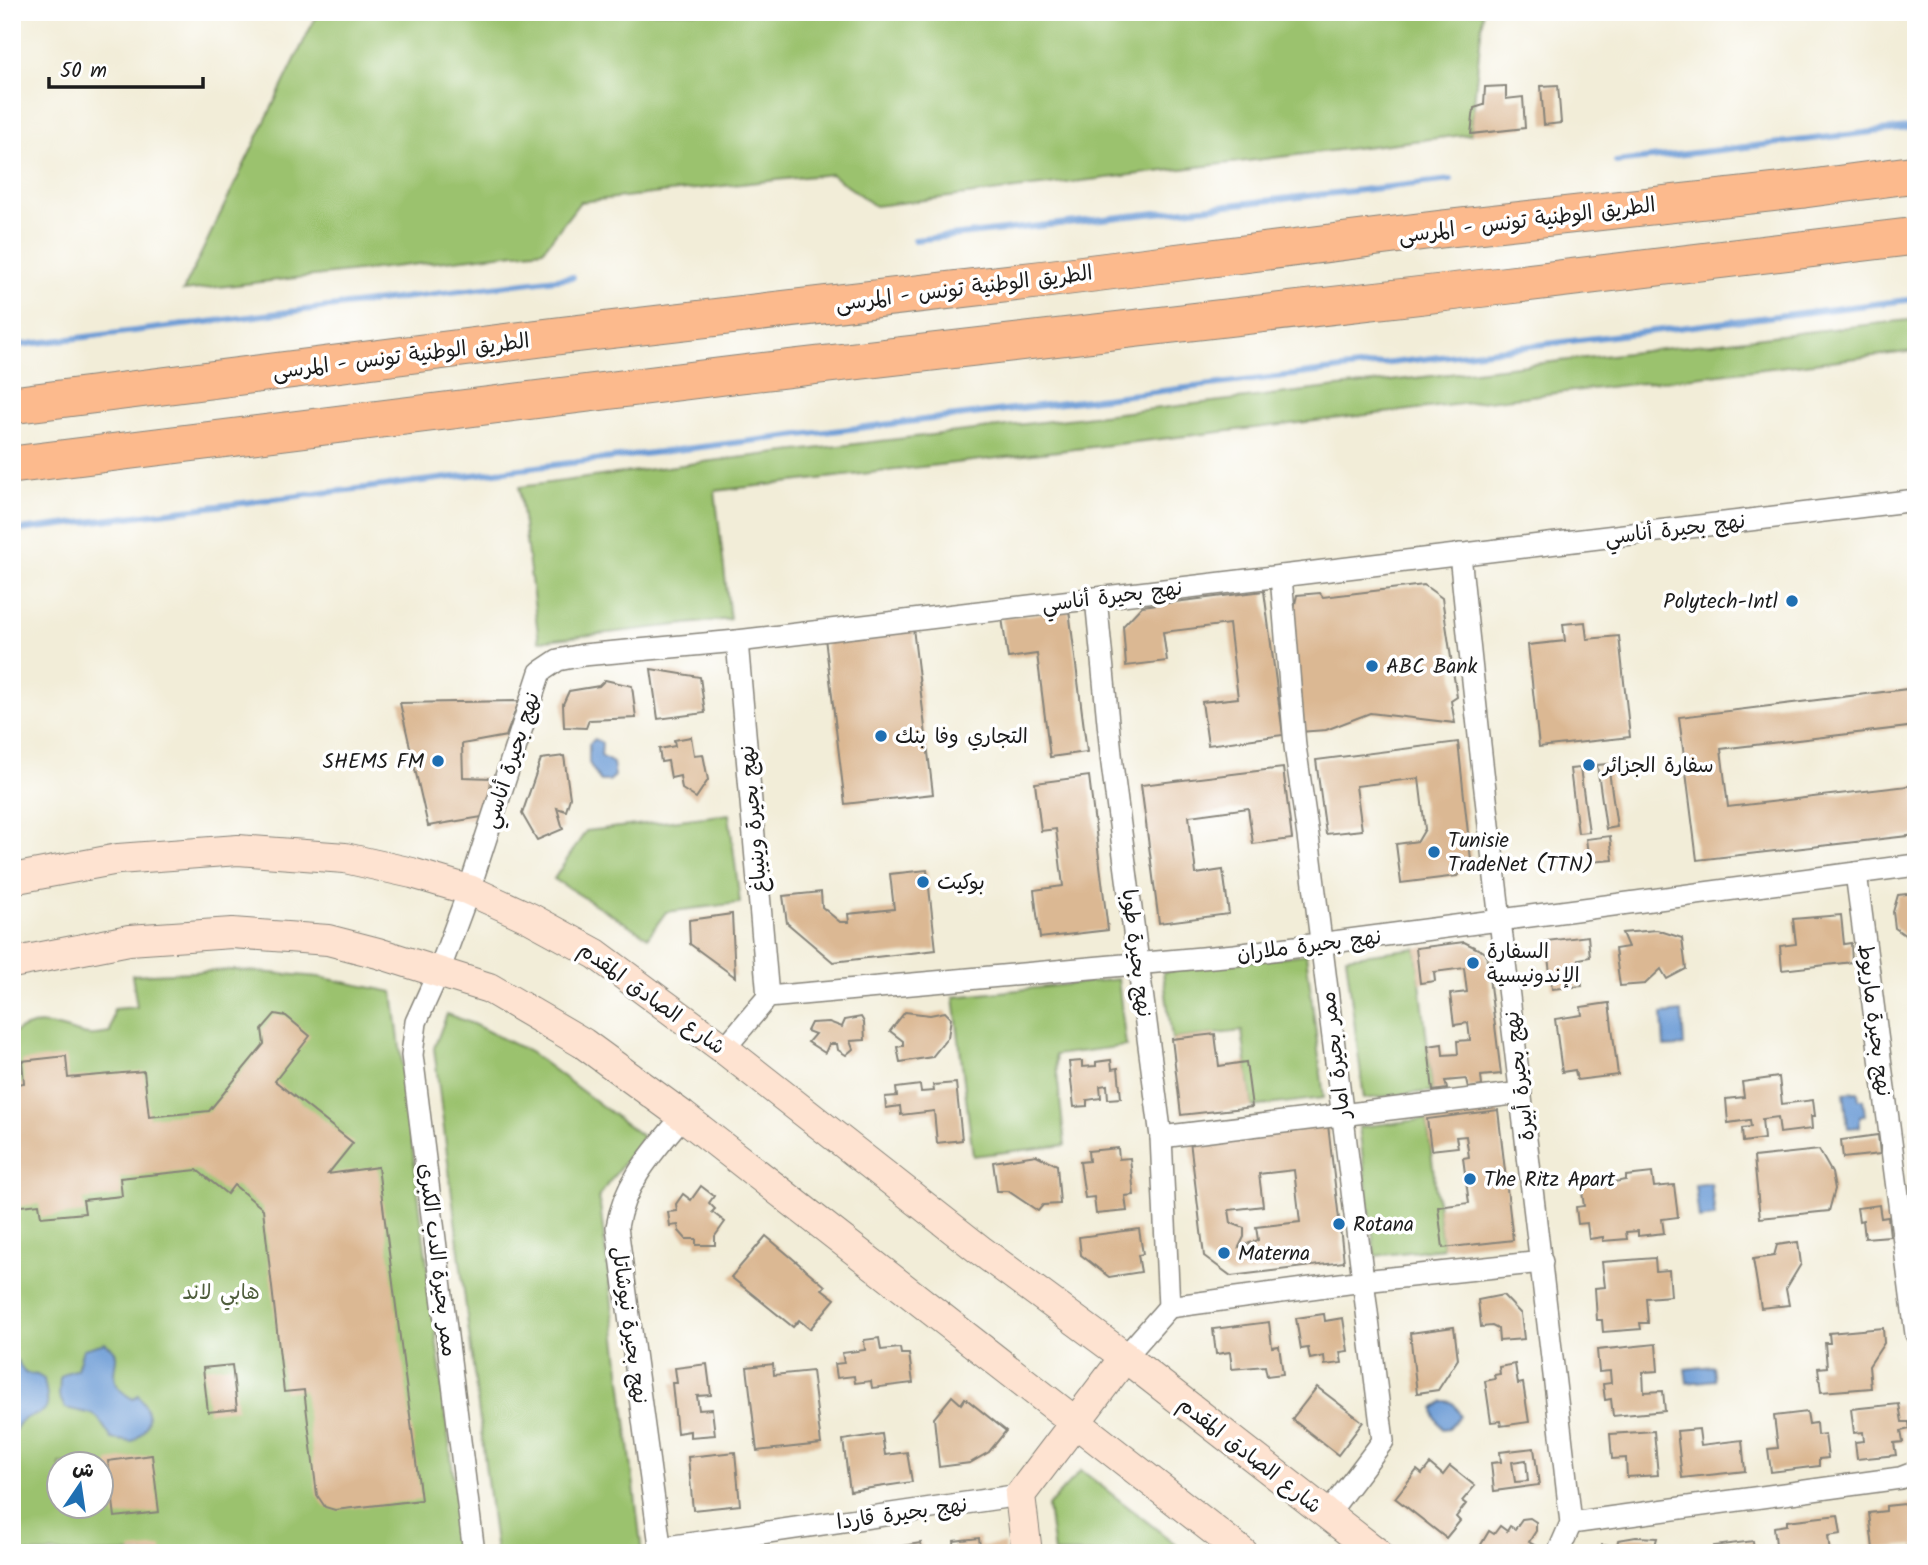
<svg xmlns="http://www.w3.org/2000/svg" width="1928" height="1565" font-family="Kalam,'Playpen Sans Arabic',sans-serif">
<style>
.green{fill:#9bc26e;stroke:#5c6f45;stroke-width:2;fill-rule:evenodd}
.water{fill:#6d9cd5;stroke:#445c78;stroke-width:2}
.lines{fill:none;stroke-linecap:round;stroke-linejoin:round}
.stream{stroke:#6d9cd5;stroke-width:6}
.building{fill:#dbb893;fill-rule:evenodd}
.street-casing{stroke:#87847a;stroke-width:24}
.secondary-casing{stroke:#87847a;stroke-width:32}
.highway-casing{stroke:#87847a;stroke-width:39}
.street{stroke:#fff;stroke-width:21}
.secondary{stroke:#fee3d1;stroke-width:30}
.highway{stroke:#fcba8d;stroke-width:37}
.poi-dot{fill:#1f6fb2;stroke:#fff;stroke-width:2.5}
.labels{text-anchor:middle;stroke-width:7;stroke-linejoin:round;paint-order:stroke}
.street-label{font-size:21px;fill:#1c1c1c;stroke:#fff}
.poi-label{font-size:21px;fill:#1c1c1c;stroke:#fff;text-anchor:start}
.park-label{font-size:21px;fill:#4f5e3d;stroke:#fff}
</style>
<rect width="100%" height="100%" fill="#fff"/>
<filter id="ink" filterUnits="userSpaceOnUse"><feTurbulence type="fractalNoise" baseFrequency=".0143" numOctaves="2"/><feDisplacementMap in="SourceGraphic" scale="14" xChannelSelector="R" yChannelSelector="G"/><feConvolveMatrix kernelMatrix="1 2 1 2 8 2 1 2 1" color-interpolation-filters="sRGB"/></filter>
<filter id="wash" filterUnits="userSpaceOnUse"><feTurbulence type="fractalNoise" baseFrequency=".00686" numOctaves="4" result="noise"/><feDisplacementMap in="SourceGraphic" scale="28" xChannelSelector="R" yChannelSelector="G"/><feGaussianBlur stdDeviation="1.57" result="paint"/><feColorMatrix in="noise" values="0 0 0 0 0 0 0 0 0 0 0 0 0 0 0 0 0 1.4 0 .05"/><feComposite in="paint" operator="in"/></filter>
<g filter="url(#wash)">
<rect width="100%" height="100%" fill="#f2edd8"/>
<g class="green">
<path d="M318,12H1483L1471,134L875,206L831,174L580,202L543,250L183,291Z"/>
<path d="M1916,319V351L715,491L730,619L539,641L519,487L711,461Z"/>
<path d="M729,814L740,903L666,912L648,937L554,879L586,831Z"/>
<path d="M1416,948L1433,1091L1364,1099L1346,957Z"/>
<path d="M1306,954L1324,1098L1252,1107L1242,1031L1172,1039L1163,972Z"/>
<path d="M234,970L319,977L393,992L463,1553H12V1034C42,1014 59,1030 88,1035C95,1036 103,1034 110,1033L114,1009L137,1007L132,975ZM60,1464H102V1506H60Z"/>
<path d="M1118,979L1126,1046L1055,1055L1065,1145L973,1156L954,997Z"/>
<path d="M447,1014L473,1024L530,1052L643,1137L599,1196L642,1553H496L434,1048Z"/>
<path d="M1427,1119L1443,1248L1375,1256L1359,1127Z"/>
<path d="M1081,1470L1187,1553H1054L1048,1506Z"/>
</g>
<g class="water">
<path d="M595,739L602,743L601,756L613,763L615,776L609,781H600L589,763V744Z"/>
<path d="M1682,1012L1684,1046L1664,1047L1662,1014Z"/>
<path d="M1858,1092L1859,1099H1863L1865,1115L1860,1117V1127L1848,1128L1844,1093Z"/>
<path d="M1711,1183L1715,1217L1699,1219L1695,1185Z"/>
<path d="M105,1343C108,1346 112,1347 114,1350C123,1361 99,1381 133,1399L138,1395C153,1414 151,1428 132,1442L112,1439L98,1418L92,1414L65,1408L59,1396L60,1378L66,1373L77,1369L83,1349Z"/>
<path d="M12,1358L16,1359L25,1373L37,1375L44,1379C45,1387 50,1402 46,1408C38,1420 22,1409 12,1437Z"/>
<path d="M1713,1366L1715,1380L1687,1383L1685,1369Z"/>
<path d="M1443,1401C1453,1400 1457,1406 1460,1416L1449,1428L1443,1429L1435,1417L1434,1409Z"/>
</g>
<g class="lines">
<g class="stream">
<path d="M1616,162L1916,127"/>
<path d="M915,240L1451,180"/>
<path d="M12,346L573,277"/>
<path d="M12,531L1916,299"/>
</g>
</g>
<g id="blocks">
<g class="building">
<path d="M1558,85L1561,123L1544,125L1541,86Z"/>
<path d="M1506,86V99L1523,97L1525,128L1471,134L1474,108L1484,105L1485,87Z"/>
<path d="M1424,585L1442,598L1457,697L1451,701L1455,723L1370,713L1326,730L1299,732L1288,635L1297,595L1320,593L1323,597Z"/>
<path d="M1264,591L1283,735L1208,745L1202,702L1238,698L1229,624L1163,632L1167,661L1126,666L1123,626L1142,606Z"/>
<path d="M1069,610L1087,752L1050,757L1037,654L1008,658L1002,618Z"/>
<path d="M1585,622L1587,639L1619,636L1630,737L1539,747L1528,645L1565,641L1563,624Z"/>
<path d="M913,628L933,794L845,804L825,638Z"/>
<path d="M651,669L700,677L705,713L658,719Z"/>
<path d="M605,680L632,686L636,718L589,720L586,728L564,727L563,704L569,691L599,686Z"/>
<path d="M1916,688V726L1721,749L1728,807L1916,785V835L1697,860L1679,717Z"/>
<path d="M519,701L506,736L462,744L463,777L491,778L488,816L428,826L400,703Z"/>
<path d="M691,737L694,755L703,754L708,780L696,798L682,789L680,776L671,778L668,761L661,762L659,749L675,746L674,740Z"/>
<path d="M1458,742L1471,860L1457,876L1401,883L1396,844L1418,841L1425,829L1419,778L1356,786L1362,830L1326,834L1316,760Z"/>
<path d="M564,756L570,798L566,811L557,808L563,829L537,840L522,814L541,759Z"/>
<path d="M1608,764L1617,827L1606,829L1597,765Z"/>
<path d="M1283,768L1292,839L1253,844L1248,808L1189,816L1196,874L1223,870L1229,914L1159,923L1141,785Z"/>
<path d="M1580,768L1589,832L1578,833L1570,769Z"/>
<path d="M1089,776L1108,930L1040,938L1034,890L1063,886L1056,829L1041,831L1035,783Z"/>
<path d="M1610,836L1613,860L1589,862L1586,839Z"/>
<path d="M927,870L936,950L833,962L787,923L783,896L821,892L822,907L840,922H849L848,914L894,909L890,874Z"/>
<path d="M1916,893V937L1909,938L1895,928L1893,912L1898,895Z"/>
<path d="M732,914L735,977L690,944L689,920Z"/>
<path d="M1841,915L1844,944L1851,943L1852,962L1782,970L1780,946L1796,944L1793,919Z"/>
<path d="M1657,930L1682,938L1686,969L1667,979L1661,969L1645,984L1620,986L1615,949L1628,947L1622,933Z"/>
<path d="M1588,936L1590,957L1579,959L1582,986L1552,989L1546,941Z"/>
<path d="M1464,942L1486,953L1501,1074L1481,1076L1482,1086L1468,1088L1466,1079L1445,1081L1447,1089L1433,1091L1428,1046L1442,1044L1443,1055L1458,1054L1457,1041L1470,1040L1468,1023L1454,1025L1450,994L1467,992L1464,968L1434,972L1435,981L1420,983L1416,948Z"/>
<path d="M1609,1003L1618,1075L1577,1080L1575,1070L1562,1072L1555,1019L1582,1015L1581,1007Z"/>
<path d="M905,1012L930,1015L945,1012L951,1018L948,1037L932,1057L900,1062L897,1047L903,1046V1041L890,1031Z"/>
<path d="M275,1014L286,1016L310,1036L275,1081L353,1143L328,1174L378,1167L421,1500L335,1510L325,1507L317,1495L304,1390L284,1392L263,1209L234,1185L227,1194L197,1170L120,1178L122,1196L83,1200L85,1213L41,1217L39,1204L12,1207V1085L24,1083L22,1061L66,1056L68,1078L144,1071L149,1117L209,1111L264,1044L262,1029Z"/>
<path d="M861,1017L864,1022L865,1040L850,1041L853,1049L846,1055L838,1050L837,1044H829L825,1053L808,1042L815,1034L807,1031L811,1023L829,1022L842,1027L845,1020Z"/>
<path d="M1215,1034L1219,1066L1246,1062L1252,1107L1181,1115L1172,1039Z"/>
<path d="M1111,1060L1112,1069L1118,1068L1121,1098L1108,1099L1107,1085L1100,1086L1101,1098L1087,1100V1106L1074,1107L1069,1062L1082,1061V1067L1096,1066V1062Z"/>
<path d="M1779,1077L1782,1104L1813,1100L1815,1116H1811L1812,1129L1780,1133L1778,1117L1762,1119L1764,1139L1743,1142L1742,1128L1751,1127L1750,1120L1728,1123L1726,1099L1744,1097L1742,1082Z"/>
<path d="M956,1083L962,1140L937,1143L934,1111L901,1115L900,1106L886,1108L885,1097L897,1096L896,1088L920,1085L921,1092L934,1091L933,1085Z"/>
<path d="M1498,1110L1513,1240L1443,1248L1438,1207L1469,1203L1463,1158L1469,1157L1466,1136L1456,1137L1458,1147L1431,1150L1427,1119Z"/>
<path d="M1328,1125L1344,1262L1231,1276L1204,1256L1190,1141ZM1294,1170L1300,1222L1256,1227L1258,1240L1239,1247L1244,1237V1228L1231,1223L1229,1210L1263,1206L1259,1174Z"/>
<path d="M1878,1135L1880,1154L1843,1158L1841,1140Z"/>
<path d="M1118,1148L1119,1159L1130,1158L1134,1195L1125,1196L1127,1211L1096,1214L1094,1197L1085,1198L1080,1162L1089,1161L1088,1151Z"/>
<path d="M1819,1150L1832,1173L1835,1189L1829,1211L1760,1218L1754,1157Z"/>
<path d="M1036,1155L1057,1165L1060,1204L1043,1205L1038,1211L1008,1191H997L993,1162Z"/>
<path d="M1652,1173L1654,1187L1674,1185L1678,1217L1662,1219L1664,1233L1638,1236V1231L1626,1232L1627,1239L1603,1241V1237L1589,1239L1587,1223L1578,1224L1576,1207L1584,1206L1581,1185L1592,1184L1591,1179L1614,1176V1182L1626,1180V1176Z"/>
<path d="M701,1186L714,1196L709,1203L715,1209L712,1212L725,1222L715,1236V1245H696V1239H686L679,1231L678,1225L670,1226L668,1212L677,1211L676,1204L683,1194L691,1200Z"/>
<path d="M1879,1205L1881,1218L1888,1217L1890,1236L1865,1238L1863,1220L1859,1221L1857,1208Z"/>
<path d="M1139,1229L1143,1254L1138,1255L1141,1272L1109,1277L1081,1255L1079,1237Z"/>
<path d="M766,1236L825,1286L822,1289L835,1299L810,1329L799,1320L793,1327L731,1277Z"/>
<path d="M1798,1242L1801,1264L1786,1289L1789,1305L1761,1308L1753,1259L1774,1256L1777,1245Z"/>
<path d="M1655,1258L1656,1271L1669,1270L1671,1296L1646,1298L1648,1323H1640L1641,1329L1603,1332L1602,1320H1597L1595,1288L1605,1287L1602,1262Z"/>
<path d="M1503,1295L1521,1314L1524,1339L1499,1341L1498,1329L1492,1326L1481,1327L1478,1300Z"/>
<path d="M1324,1314L1325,1321L1343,1318L1348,1351L1340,1352L1342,1363L1325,1365L1324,1356L1310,1359L1308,1348L1301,1349L1296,1318Z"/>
<path d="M1269,1322L1272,1347L1279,1346L1283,1374L1267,1376L1265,1366L1232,1369L1230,1352L1216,1354L1213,1329Z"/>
<path d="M1454,1327L1458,1359L1438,1390L1417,1393L1410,1333Z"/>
<path d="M1883,1328L1884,1343L1869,1366L1871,1388L1821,1392L1818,1368L1827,1367L1825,1343H1830L1829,1333Z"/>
<path d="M879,1338L881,1350L900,1348L901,1354H909L913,1383L872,1388L871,1381L855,1383L854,1376L837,1378L835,1364L844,1363L842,1353L865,1350L864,1340Z"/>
<path d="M1656,1344L1658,1371L1643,1372L1644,1392L1663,1391L1665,1411L1613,1416L1611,1399L1605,1400L1603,1384L1611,1383L1610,1371L1599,1372L1597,1350Z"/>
<path d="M707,1364L711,1395L697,1396L699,1410L712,1409L715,1435L690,1437V1431L677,1433L672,1383H677L675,1368Z"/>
<path d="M773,1364L774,1375L812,1371L821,1444L757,1451L747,1367Z"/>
<path d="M1515,1364L1518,1384L1523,1383L1529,1422L1501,1426L1500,1421L1491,1422L1485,1381L1495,1379L1494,1375L1500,1374L1499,1367Z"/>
<path d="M232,1365L237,1409L208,1412L203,1368Z"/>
<path d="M1317,1387L1363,1422L1338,1455L1292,1419Z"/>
<path d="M952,1396L961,1404L965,1398L1006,1431L989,1452L970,1463L939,1467L934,1418Z"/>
<path d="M1899,1404L1902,1422H1909L1910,1429L1901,1431L1903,1442L1894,1443L1896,1455L1857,1459L1855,1442L1864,1441L1863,1432L1854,1433L1851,1409Z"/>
<path d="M1807,1412L1809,1424L1816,1423L1817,1435L1825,1434L1828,1458L1819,1459V1466L1771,1472L1768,1449L1778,1448L1774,1416Z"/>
<path d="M1699,1429L1701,1445L1742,1440L1745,1471L1682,1478L1677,1431Z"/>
<path d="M1654,1431L1658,1475L1627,1477L1626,1458L1612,1459L1610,1434Z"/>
<path d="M882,1434L885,1455L907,1452L912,1482L850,1491L843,1440Z"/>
<path d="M1534,1448L1539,1485L1494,1491L1491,1463L1501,1462L1500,1452ZM1526,1460L1528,1481L1515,1482L1512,1462Z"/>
<path d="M735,1452L740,1505L693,1510L688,1457Z"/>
<path d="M152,1455L159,1512L115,1517L108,1461Z"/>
<path d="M1430,1464L1443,1475L1450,1466L1475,1486L1462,1501L1466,1504L1456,1517L1460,1521L1446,1538L1395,1498L1417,1470L1422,1474Z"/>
<path d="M1914,1503L1916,1552L1913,1545L1873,1549L1869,1513L1886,1511V1506Z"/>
<path d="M1838,1515L1841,1534L1828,1536L1830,1553H1777L1774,1527L1787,1525V1521Z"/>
<path d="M1530,1518L1536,1522V1531L1529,1542L1536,1546L1532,1553H1476L1489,1531L1494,1534L1500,1526L1507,1531L1510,1526L1515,1529L1522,1519Z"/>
<path d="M1636,1537L1657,1538L1653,1553H1600L1602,1545L1617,1547L1618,1540Z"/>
<path d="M979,1538L980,1546L1004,1544L1005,1553H955L954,1541Z"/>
<path d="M1753,1541L1754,1553H1715L1714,1546Z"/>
<path d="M921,1543L922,1553H871V1551Z"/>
<path d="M162,1547V1553H131V1550Z"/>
</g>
</g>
</g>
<g filter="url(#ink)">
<use href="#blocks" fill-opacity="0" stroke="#87847a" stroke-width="2"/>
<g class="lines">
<defs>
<g id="street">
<path d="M1460,554C1492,878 1535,1200 1571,1523L1558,1553"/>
<path d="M1281,576L1295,746L1308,836L1383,1441L1327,1515"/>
<path d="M1096,598L1112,764L1161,1137L1169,1307L1363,1281L1542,1262"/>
<path d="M737,641L768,997"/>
<path d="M1856,873L1916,1334"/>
<path d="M724,1049L768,997L1235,955L1916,865"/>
<path d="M1161,1137L1521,1093"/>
<path d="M1125,1357L1169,1307"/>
<path d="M1571,1523L1900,1478L1916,1472"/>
<path d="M660,1548L1020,1495"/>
<path d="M474,1553L412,1055L416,1022L439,971L469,890L540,672L558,660L583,655L737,641L1916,500"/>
<path d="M661,1553L617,1227C624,1182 655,1150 683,1116"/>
</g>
<g id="secondary">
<path d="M12,879L118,859L238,850L345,858L412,873L469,890L530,918L596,954L724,1049L980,1250L1125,1357L1377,1553"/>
<path d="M12,963L129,940L232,933L328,940L378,953L489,988L583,1043L683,1116L1243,1553"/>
<path d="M1027,1553L1020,1495L1125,1357"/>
</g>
<g id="highway">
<path d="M12,405L565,335L1046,279L1442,229L1804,189L1916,174"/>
<path d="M12,465L733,375L1493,287L1916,236"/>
</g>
</defs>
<use href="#street" class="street-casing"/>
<use href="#secondary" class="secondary-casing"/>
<use href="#highway" class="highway-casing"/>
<use href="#street" class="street"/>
<use href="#secondary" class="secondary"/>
<use href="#highway" class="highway"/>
</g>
</g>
<g class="poi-dot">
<circle cx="1792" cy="601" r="7"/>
<circle cx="1372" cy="666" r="7"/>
<circle cx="881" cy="736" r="7"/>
<circle cx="438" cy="761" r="7"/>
<circle cx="1589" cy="765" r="7"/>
<circle cx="1434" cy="852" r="7"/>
<circle cx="923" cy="882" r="7"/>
<circle cx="1473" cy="963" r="7"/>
<circle cx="1470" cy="1179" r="7"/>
<circle cx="1339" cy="1224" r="7"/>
<circle cx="1224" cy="1253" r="7"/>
</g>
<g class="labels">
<g class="street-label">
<text transform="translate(1527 220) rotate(-7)" y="7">الطريق الوطنية تونس - المرسى</text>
<text transform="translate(964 288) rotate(-7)" y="7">الطريق الوطنية تونس - المرسى</text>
<text transform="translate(401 356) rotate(-7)" y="7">الطريق الوطنية تونس - المرسى</text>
<text transform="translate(1675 529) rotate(-7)" y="7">نهج بحيرة أناسي</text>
<text transform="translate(1112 596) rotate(-7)" y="7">نهج بحيرة أناسي</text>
<text transform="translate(511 760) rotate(-72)" y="7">نهج بحيرة أناسي</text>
<text transform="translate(753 819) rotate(-95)" y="7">نهج بحيرة وينيباغ</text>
<text transform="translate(1309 945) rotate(-7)" y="7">نهج بحيرة ملاران</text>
<text transform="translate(1137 953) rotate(83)" y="7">نهج بحيرة طوبا</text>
<text transform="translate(652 998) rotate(36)" y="7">شارع الصادق المقدم</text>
<text transform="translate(1875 1020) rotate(83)" y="7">نهج بحيرة ماريوط</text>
<text transform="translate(1335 1055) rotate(-97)" y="7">ممر بحيرة امار</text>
<text transform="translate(1519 1076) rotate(-97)" y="7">نهج بحيرة أبيرة</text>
<text transform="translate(438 1260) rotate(83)" y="7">ممر بحيرة الدب الكبرى</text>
<text transform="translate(630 1325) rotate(82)" y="7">نهج بحيرة نيوشاتل</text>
<text transform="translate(1250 1455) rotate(38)" y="7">شارع الصادق المقدم</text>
<text transform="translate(902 1513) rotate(-8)" y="7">نهج بحيرة قاردا</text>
</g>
<g class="poi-label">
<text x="1778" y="608" text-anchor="end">Polytech-Intl</text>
<text x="1386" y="673">ABC Bank</text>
<text x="895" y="743">التجاري وفا بنك</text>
<text x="424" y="768" text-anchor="end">SHEMS FM</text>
<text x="1603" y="772">سفارة الجزائر</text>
<text x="1448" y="847">Tunisie<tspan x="1448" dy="24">TradeNet (TTN)</tspan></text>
<text x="937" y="889">بوكيت</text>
<text x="1487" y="958">السفارة<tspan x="1487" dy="24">الإندونيسية</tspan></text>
<text x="1484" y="1186">The Ritz Apart</text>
<text x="1353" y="1231">Rotana</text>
<text x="1238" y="1260">Materna</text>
</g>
<g class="park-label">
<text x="221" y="1299">هابي لاند</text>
</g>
</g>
<rect width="1928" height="1565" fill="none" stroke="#fff" stroke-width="42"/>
<g transform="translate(80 1485) rotate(13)"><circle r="33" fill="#ffffff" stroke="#a4a4a4" stroke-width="2"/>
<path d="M0-5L12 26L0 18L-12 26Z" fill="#1f6fb2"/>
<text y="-10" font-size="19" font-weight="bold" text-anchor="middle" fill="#1c1c1c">ش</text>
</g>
<path d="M49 77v10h154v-10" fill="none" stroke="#1c1c1c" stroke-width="3.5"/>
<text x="60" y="77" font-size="21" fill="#1c1c1c" stroke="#ffffff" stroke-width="5" paint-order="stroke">50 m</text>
</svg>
